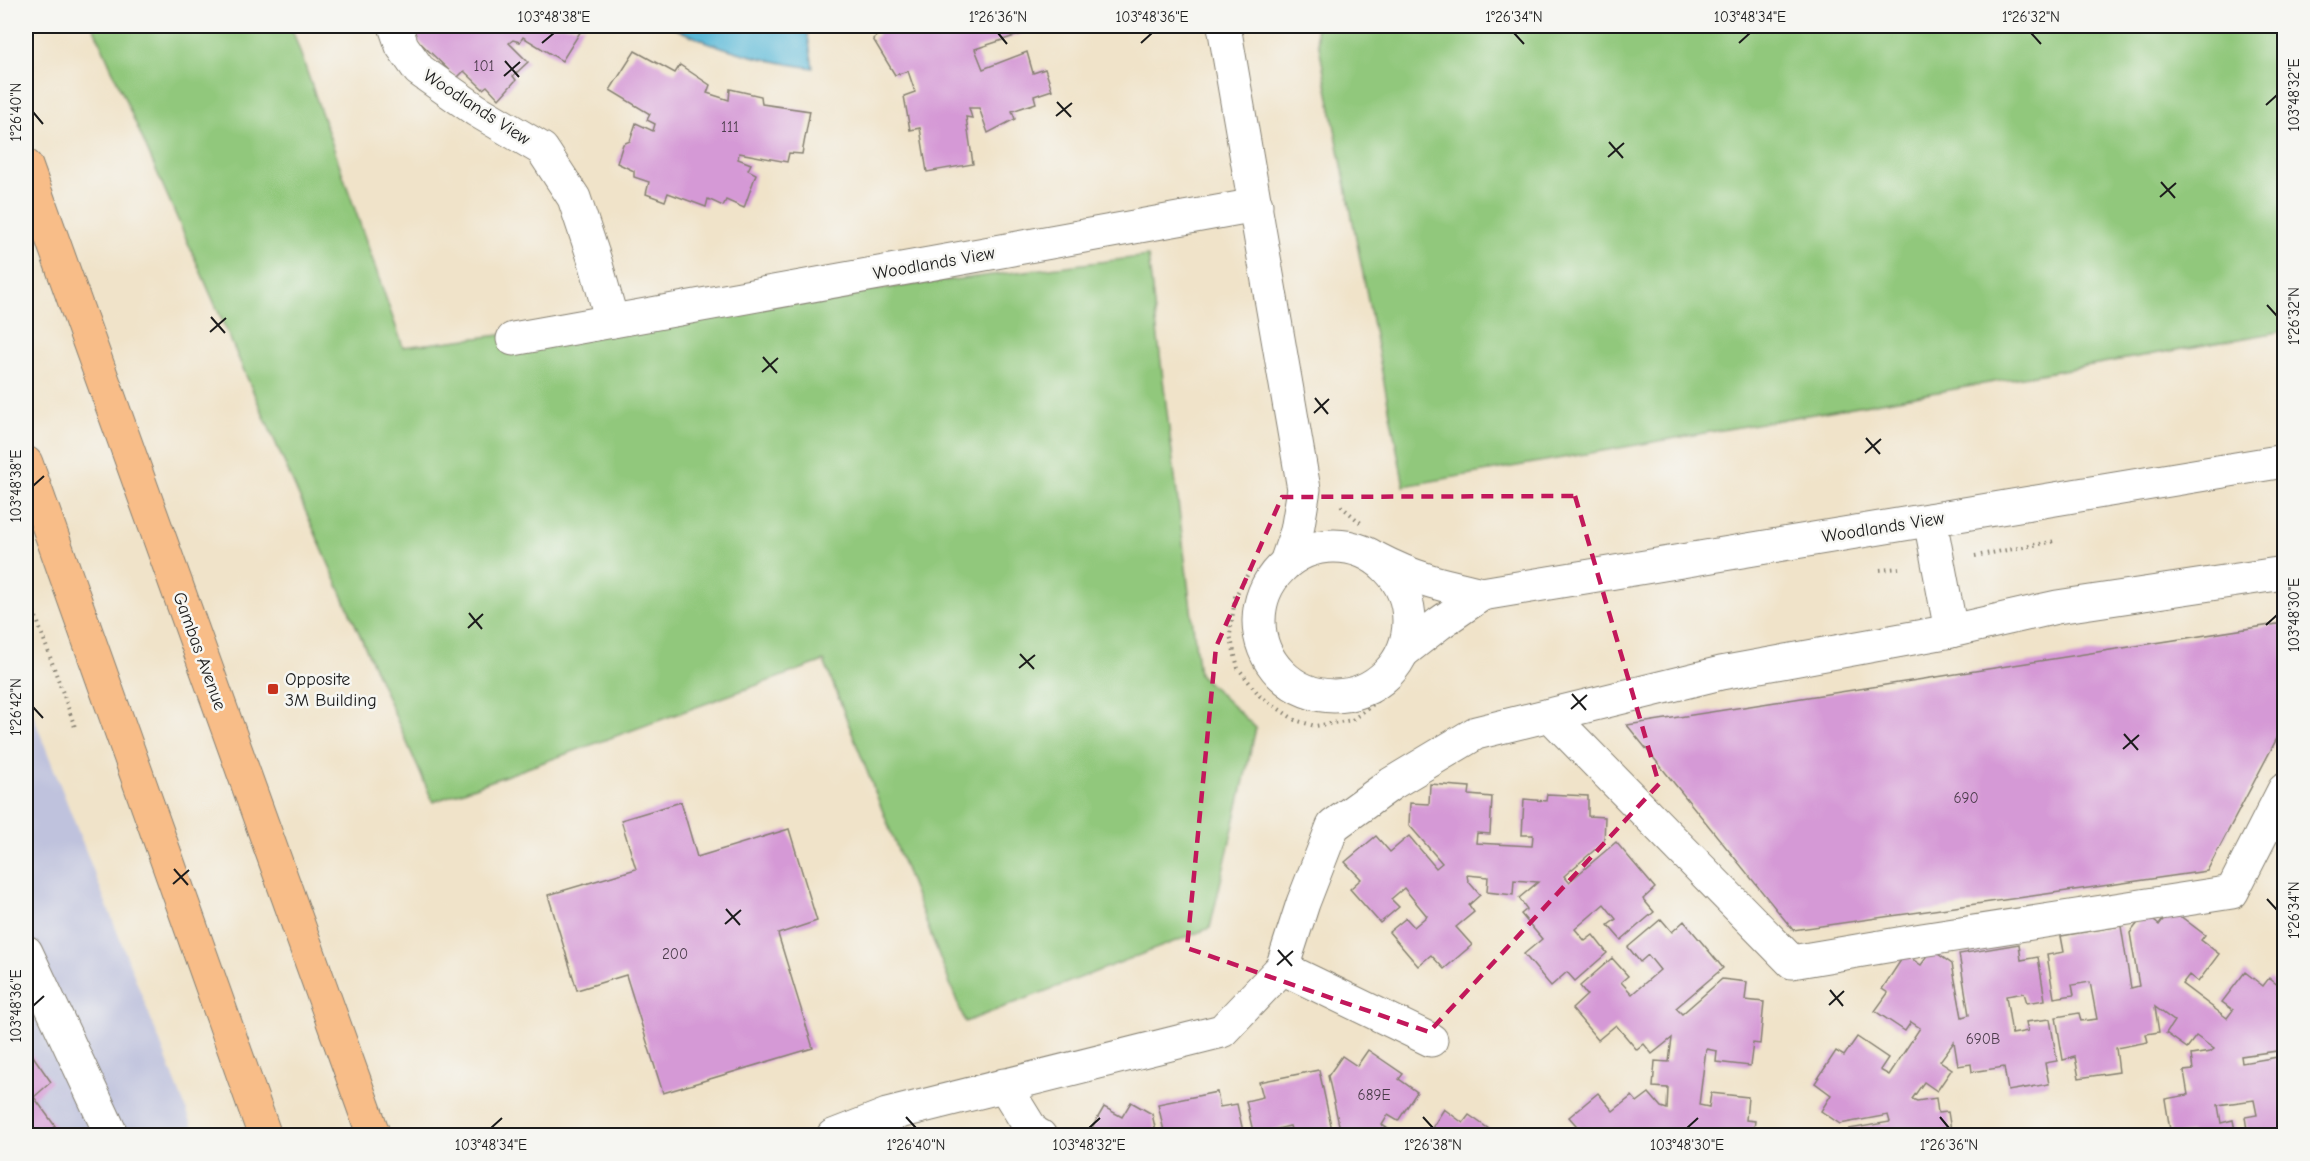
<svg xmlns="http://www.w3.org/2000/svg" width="2310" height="1161" font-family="'Comic Neue',sans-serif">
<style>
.industrial{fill:#bfc2dd}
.green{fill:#91c87b;stroke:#56724c;stroke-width:1.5}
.water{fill:#5ab9d8;stroke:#3b6a7a;stroke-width:1.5}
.building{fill:#d599d6}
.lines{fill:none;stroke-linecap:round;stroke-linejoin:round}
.minor-casing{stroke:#868072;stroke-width:35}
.major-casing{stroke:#868072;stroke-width:35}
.path{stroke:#868072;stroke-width:4;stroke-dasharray:1.5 4.5;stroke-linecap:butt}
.minor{stroke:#fff;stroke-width:33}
.major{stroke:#f8bd88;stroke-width:33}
.marked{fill:none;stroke:#c2185b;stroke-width:4.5;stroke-dasharray:12 8;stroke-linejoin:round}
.ticks{fill:none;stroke:#1c1c1c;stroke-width:2}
.poi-dot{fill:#c8321e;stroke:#f6f6f2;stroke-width:2}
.labels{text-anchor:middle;stroke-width:5;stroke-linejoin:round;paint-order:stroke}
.number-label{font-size:15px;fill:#4a3b4a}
.street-label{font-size:18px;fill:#1c1c1c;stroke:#f6f6f2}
.poi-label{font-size:18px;fill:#1c1c1c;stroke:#f6f6f2;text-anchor:start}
.neatline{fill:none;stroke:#1c1c1c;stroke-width:2}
.ticks-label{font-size:15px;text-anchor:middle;fill:#1c1c1c}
</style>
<rect width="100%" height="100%" fill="#f6f6f2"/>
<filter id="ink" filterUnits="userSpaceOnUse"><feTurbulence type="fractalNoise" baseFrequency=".0167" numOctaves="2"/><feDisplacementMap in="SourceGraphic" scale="12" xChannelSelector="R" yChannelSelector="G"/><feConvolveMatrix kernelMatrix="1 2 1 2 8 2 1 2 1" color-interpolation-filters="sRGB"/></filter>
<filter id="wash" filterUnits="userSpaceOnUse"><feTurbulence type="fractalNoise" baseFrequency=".008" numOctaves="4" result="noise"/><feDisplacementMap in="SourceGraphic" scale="24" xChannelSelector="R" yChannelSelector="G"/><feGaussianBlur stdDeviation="1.35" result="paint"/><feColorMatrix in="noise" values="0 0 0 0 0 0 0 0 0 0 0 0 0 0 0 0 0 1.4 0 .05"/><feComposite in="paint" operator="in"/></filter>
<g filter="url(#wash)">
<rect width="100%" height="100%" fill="#f0e3c9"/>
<path class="industrial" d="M26,697L196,1135H26Z"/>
<g class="green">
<path d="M93,26H291L403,347L1148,256L1199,674L1256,728L1210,928L965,1022L824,661L433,802Z"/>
<path d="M1315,26H2284V331L1404,486Z"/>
</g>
<path class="water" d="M670,26H804L807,29L813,68C763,61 715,48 670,26Z"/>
<g id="blocks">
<g class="building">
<path d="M413,26H584L562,61L523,37L520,42L513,40L509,43L528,62L513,76L516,80L499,99L487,86L483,89L464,71L457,78L406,29Z"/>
<path d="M873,26H1021L1024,33L975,49L983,69L1027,52L1033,73L1045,69L1052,90L1034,96L1036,103L1012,111L1015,119L988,133L979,108H969L972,118L966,117L973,164L927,172L920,128L910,130L904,96L915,92L908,71L895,75L873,39L879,34Z"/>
<path d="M635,51L675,73L680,65L710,85L707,93L729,100L730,89L761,96L762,104L810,111L802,154L789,153L787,162L739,153L738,159L751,164L748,170L756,174L744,208L726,200L723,206L708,199L706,207L668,193L665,201L646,194L649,182L634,177V171L617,163L623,144L630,141L636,123L653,131L655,124L647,120L650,114L610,90Z"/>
<path d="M2284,623V725L2207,871L1793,930L1627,725Z"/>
<path d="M1430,784L1470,787L1469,795L1492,797L1490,834L1477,833L1476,843L1532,846L1533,835H1522L1524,799L1546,801L1547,794L1588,796V816L1605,817L1604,842L1564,876L1569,882L1616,842L1655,888L1643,899L1654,912L1621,940L1608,925L1616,919L1604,904L1575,929L1585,941L1593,935L1607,953L1575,981L1567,972L1551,986L1524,954L1542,939L1521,914L1527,909L1519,898L1538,882L1514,880L1513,895L1487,892L1488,877L1467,875L1468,881L1480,895L1469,905L1474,912L1456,927L1472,945L1444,969L1431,955L1418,966L1389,932L1406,918L1414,927L1427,916L1404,888L1391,899L1399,907L1380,923L1350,889L1361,879L1345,862L1376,836L1390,852L1409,836L1436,868L1442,863L1409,825L1410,803L1429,804Z"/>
<path d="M681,802L697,857L789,829L817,921L778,934L813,1048L663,1093L626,975L577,990L548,895L636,869L621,820Z"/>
<path d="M2171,909L2205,935L2201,940L2219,954L2198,982L2189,975L2182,984L2227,1018L2233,1010L2222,1002L2245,972L2263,986L2269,978L2284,990V1050L2241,1056L2242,1063L2284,1056V1136H2248L2245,1117L2257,1115L2254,1100L2218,1105L2221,1123L2233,1120L2236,1136H2191L2190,1133L2171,1136L2165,1099L2188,1095L2184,1071L2193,1070L2191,1055L2210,1052L2214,1049L2196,1036L2187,1048L2166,1033L2174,1021L2155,1007L2159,1032L2146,1034L2148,1042L2116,1048L2119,1072L2079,1078L2075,1057L2063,1060L2056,1017L2079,1013L2081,1021L2097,1019L2090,982L2072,985L2074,995L2054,998L2047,955L2064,952L2061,936L2121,926L2131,988L2139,986L2130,933L2145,914L2159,925Z"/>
<path d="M1661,919L1672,932L1684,921L1723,968L1676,1008L1682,1014L1722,979L1747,982L1745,1000L1764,1002L1760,1044L1753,1043L1750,1066L1716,1062L1717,1051L1706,1049L1699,1105L1709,1107L1711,1093L1748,1097L1746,1120L1755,1121L1753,1136H1578L1582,1132L1569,1117L1598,1093L1613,1111L1632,1096L1637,1102L1649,1093L1661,1107L1667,1109L1668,1088L1653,1087L1655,1061L1669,1062L1672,1038L1652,1054L1644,1044L1637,1050L1616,1025L1598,1040L1572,1009L1587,995L1580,986L1612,958L1628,976L1621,982L1632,994L1660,970L1648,955L1640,962L1628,947Z"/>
<path d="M2019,944L2021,960L2038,957L2045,1000L2027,1003L2024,993L2006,996L2012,1034L2028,1031L2026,1022L2050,1019L2057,1061L2045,1063L2049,1084L2008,1091L2004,1067L1972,1072L1971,1064L1958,1066L1954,1042L1940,1061L1952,1069L1937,1091L1924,1082L1912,1099L1917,1101L1936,1098L1938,1113L1948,1112L1952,1136H1850L1849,1129L1890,1122L1888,1115L1840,1124L1821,1111L1831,1095L1815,1083L1836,1051L1844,1056L1857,1037L1888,1058L1880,1070L1889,1075L1920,1028L1911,1022L1905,1031L1875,1011L1888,993L1882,989L1905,954L1921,965L1932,950L1952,964L1962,1017L1969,1015L1959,954Z"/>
<path d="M26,1046L51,1082L34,1097L55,1126L44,1136H26Z"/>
<path d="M1368,1050L1403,1074L1399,1079L1417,1092L1398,1121L1388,1115L1382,1125L1399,1136H1293L1290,1126L1273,1130L1274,1136H1254L1246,1101L1263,1097L1259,1082L1319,1070L1332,1130L1340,1129L1328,1076L1342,1056L1357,1066Z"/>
<path d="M1217,1092L1220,1107L1237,1104L1244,1136H1165L1158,1104Z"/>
<path d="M1131,1102L1152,1114L1157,1136H1087L1104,1107L1122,1117Z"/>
<path d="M1444,1109L1463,1123L1469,1115L1499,1136H1427Z"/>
</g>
</g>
</g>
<g filter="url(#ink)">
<use href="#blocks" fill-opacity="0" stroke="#868072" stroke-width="1.5"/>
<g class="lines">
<defs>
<g id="minor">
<path d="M395,26L402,46L419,70L476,110L542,149L574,198L595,261L612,321"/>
<path d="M1224,26L1304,489L1297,531L1287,560"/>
<path d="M513,339L1256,205"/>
<path d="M1930,520L1951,631"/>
<circle cx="1334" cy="621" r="75"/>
<path d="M1377,559C1413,578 1442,585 1482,594L2284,461"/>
<path d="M1404,651L1440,623L1482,594"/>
<path d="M1550,715L1792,962L1922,940L2232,892L2284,790"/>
<path d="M26,952L112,1136"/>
<path d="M1282,968L1431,1040"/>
<path d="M1004,1085L1033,1132L1040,1136"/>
<path d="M833,1136L887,1115L1222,1031L1282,968L1303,903L1333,826L1391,784L1476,733L1721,673L1951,631L2057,607L2284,573"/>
</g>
<g id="major">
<path d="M26,166L374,1136"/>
<path d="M26,463L265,1136"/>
</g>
</defs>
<use href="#minor" class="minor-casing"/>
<use href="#major" class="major-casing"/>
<g class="path">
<path d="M26,107L33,129"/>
<path d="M1341,506L1362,524"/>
<path d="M1975,556L2056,541"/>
<path d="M1250,570L1235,597L1230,635L1238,668L1260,696L1295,720L1315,726L1352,720L1371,706L1393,686"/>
<path d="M1880,570L1899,568"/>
<path d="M26,589L76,730"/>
</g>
<use href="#minor" class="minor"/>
<use href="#major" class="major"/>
</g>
</g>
<path class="marked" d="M1575,496L1659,784L1429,1032L1187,948L1216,647L1282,497Z"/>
<path class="ticks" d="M998,33L1007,44M1514,33L1524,44M2031,33L2041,44M542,43L554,33M1141,43L1152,33M1739,43L1750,33M505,61L519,77M504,76L520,62M1057,102L1071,117M2266,105L2277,95M33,112L43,124M1056,116L1072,103M1609,142L1623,158M1608,157L1624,143M2161,182L2175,198M2160,197L2176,183M2267,305L2277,316M211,317L225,333M210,332L226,318M763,357L777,373M762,372L778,358M1315,398L1328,414M1314,413L1329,399M1866,438L1880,454M1865,453L1881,439M33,486L44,476M469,613L482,629M2266,625L2277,615M468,628L483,614M1020,654L1034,669M1019,668L1035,655M1572,694L1586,710M33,707L43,718M1571,709L1587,695M2124,734L2138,750M2123,749L2139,735M174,869L188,885M173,884L189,870M2267,899L2277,910M726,909L740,925M725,924L741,910M1278,950L1292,966M1277,965L1293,951M1830,990L1843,1006M1829,1005L1844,991M33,1006L44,996M906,1117L916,1128M1423,1117L1433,1128M1940,1117L1949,1128M491,1128L502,1118M1089,1128L1100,1118M1687,1128L1698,1118"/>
<rect class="poi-dot" x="267" y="683" width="12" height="12" rx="3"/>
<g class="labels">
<g class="number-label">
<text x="484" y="71">101</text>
<text x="730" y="132">111</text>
<text x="1966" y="803">690</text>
<text x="675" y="959">200</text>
<text x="1983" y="1044">690B</text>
<text x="1374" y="1100">689E</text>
</g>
<g class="street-label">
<text transform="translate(477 107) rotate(33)" y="6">Woodlands View</text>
<text transform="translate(934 263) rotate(-10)" y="6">Woodlands View</text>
<text transform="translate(1883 527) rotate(-9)" y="6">Woodlands View</text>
<text transform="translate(200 651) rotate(70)" y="6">Gambas Avenue</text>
</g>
<g class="poi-label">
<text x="285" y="685">Opposite<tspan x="285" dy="21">3M Building</tspan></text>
</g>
</g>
<rect width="2310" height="1161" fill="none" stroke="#f6f6f2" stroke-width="66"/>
<rect x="33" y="33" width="2244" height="1095" class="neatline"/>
<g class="ticks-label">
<text x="554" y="22">103°48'38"E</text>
<text x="998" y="22">1°26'36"N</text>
<text x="1152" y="22">103°48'36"E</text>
<text x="1514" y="22">1°26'34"N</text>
<text x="1750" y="22">103°48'34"E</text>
<text x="2031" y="22">1°26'32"N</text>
<text transform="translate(2294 95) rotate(-90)" y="5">103°48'32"E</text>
<text transform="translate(16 112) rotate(-90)" y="5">1°26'40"N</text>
<text transform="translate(2294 316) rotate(-90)" y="5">1°26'32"N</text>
<text transform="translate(16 486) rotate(-90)" y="5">103°48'38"E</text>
<text transform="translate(2294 615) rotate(-90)" y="5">103°48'30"E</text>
<text transform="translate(16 707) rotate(-90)" y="5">1°26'42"N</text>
<text transform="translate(2294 910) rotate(-90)" y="5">1°26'34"N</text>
<text transform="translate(16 1006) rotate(-90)" y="5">103°48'36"E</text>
<text x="491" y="1150">103°48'34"E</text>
<text x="916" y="1150">1°26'40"N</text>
<text x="1089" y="1150">103°48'32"E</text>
<text x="1433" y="1150">1°26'38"N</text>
<text x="1687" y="1150">103°48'30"E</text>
<text x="1949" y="1150">1°26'36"N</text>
</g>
</svg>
